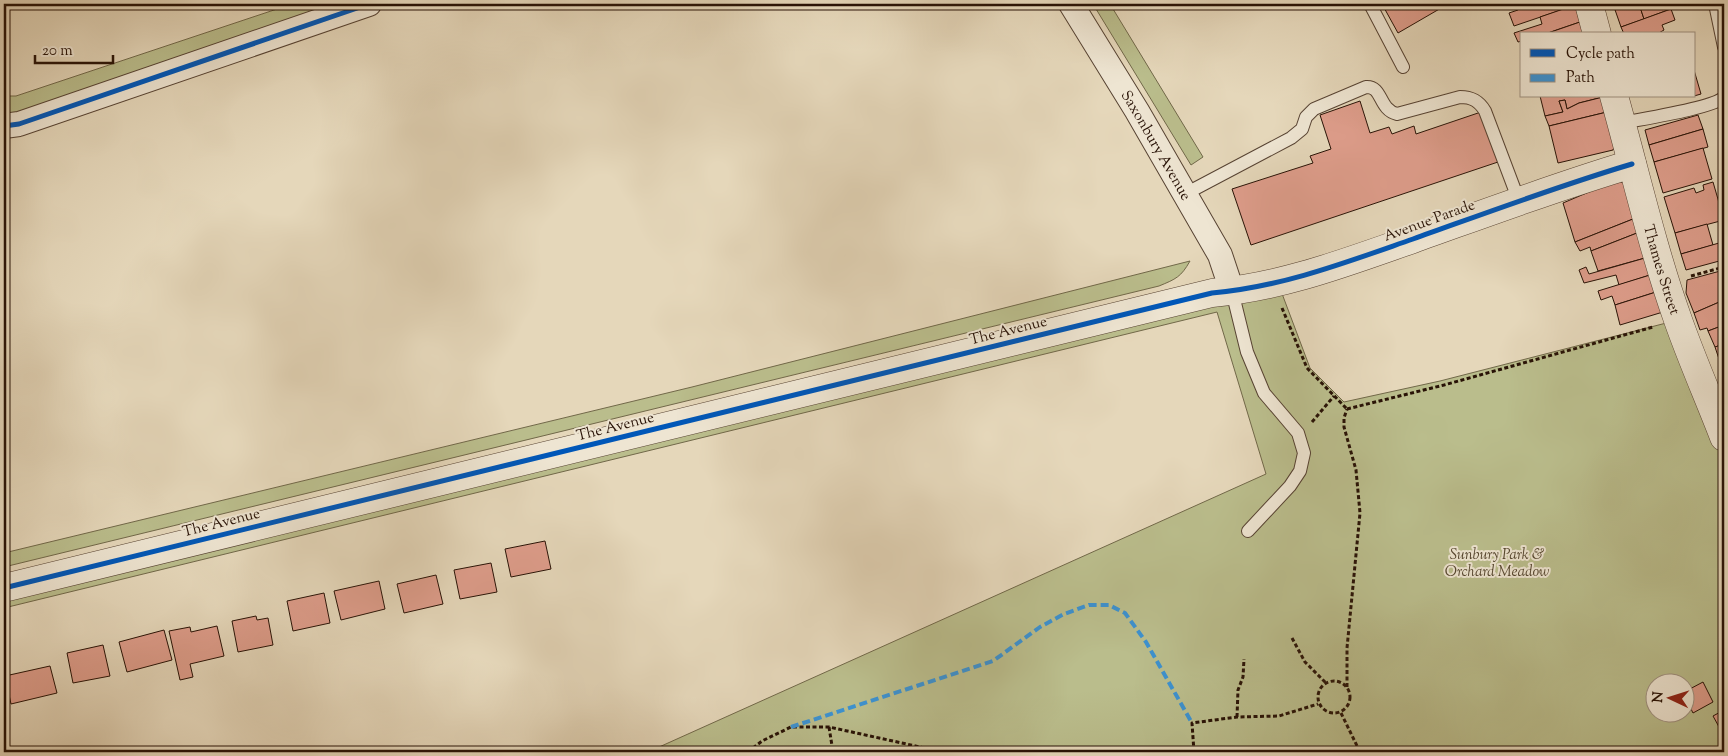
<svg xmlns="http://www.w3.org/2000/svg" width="1728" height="756" font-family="'Sorts Mill Goudy',serif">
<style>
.green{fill:#babd8c;stroke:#716849;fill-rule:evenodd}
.building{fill:#de9d8b;stroke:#281206}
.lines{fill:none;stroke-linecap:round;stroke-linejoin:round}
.service-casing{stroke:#574333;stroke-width:14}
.minor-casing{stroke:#574333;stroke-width:26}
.tertiary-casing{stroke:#574333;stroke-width:29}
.path{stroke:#281206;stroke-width:3;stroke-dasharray:4 2.5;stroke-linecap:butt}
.service{stroke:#eee5d2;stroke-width:12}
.minor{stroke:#eee5d2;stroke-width:24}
.tertiary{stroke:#eee5d2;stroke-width:28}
.quiet{stroke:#3c92d1;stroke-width:4;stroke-dasharray:8 4;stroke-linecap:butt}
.cycleway-casing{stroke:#eee5d2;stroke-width:8}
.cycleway{stroke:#0057b8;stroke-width:5}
.labels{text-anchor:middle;stroke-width:4;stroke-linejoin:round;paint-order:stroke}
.street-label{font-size:15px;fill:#281206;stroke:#eee5d2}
.park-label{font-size:15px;font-style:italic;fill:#54452e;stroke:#eee5d2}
</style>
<rect width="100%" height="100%" fill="#e5d7ba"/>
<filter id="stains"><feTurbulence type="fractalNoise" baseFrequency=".004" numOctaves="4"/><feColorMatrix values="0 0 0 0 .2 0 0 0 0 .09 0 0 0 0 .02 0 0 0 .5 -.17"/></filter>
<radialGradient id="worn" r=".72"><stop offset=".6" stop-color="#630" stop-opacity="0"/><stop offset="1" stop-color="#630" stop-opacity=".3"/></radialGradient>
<g class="green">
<path d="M292,4H369L4,126V96H16Z"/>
<path d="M1093,4H1110L1203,157L1191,165Z"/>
<path d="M1190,261C1181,277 1176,279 1159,286L4,567V553L692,387Z"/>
<path d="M1278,283L1310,368L1344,402L1440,381L1678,320L1724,437V710L1714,716L1724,736V752H648L1266,474L1217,312L4,608V594ZM1656,684H1686V714H1656Z"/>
</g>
<g class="building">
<path d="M1382,4H1448L1398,33Z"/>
<path d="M1516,4H1573V6L1514,26L1509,13L1518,10Z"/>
<path d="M1613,4H1639L1644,19L1621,27Z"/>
<path d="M1639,4H1665L1668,10L1644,19Z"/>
<path d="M1575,5L1580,22L1545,34H1522V41L1518,42L1514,33L1542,24L1540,17Z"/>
<path d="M1671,9L1675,20L1662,25L1664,30L1657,34H1624L1621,27Z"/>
<path d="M1580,22L1583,34H1545Z"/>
<path d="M1694,70L1701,94L1694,96Z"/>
<path d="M1540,96H1603V97L1579,103L1567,109L1565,100L1559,101L1563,112L1545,116Z"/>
<path d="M1603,97L1607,112L1549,126L1545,116L1563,112L1559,101L1565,100L1567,109L1579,103Z"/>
<path d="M1360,101L1370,133L1389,127L1392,134L1414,126L1416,134L1481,112L1498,162L1251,245L1232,189L1313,163L1310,156L1331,149L1320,115Z"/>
<path d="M1607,112L1615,144L1613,150L1558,163L1549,126Z"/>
<path d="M1698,115L1703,129L1649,145L1645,130Z"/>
<path d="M1703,129L1708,147L1654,162L1649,145Z"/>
<path d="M1703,148L1712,179L1663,193L1654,162Z"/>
<path d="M1617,180L1628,185L1633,219L1575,242L1563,203Z"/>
<path d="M1713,182L1724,220L1675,233L1664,197L1694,188L1696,193L1704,190L1703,185Z"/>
<path d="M1633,219L1637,233L1591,251L1590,247L1580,251L1575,242Z"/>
<path d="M1707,224L1713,245L1681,254L1675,233Z"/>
<path d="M1637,233L1645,258L1598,271L1591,251Z"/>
<path d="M1719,243L1723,260L1686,270L1681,254Z"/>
<path d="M1645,258L1650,275L1619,285L1616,275L1584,283L1579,270L1586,267L1589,274Z"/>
<path d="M1724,270V300L1694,313L1686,293L1687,280Z"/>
<path d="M1650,275L1656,292L1615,305L1612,296L1601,300L1598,291Z"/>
<path d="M1656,292L1663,312L1620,325L1615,305Z"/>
<path d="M1724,300V325L1708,331L1707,328L1700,330L1694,313Z"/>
<path d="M1724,325V344L1715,347L1708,331Z"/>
<path d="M1724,344V364L1721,365L1715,347Z"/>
<path d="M545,541L551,569L511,577L505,549Z"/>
<path d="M491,563L497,592L460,599L454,570Z"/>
<path d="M436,575L443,604L404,613L397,584Z"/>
<path d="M379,581L385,609L341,620L334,591Z"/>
<path d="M324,593L330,623L293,631L287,601Z"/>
<path d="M256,616L257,620L268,618L273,645L238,652L232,621Z"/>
<path d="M217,626L224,656L190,664L193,677L180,680L169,631L190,627L191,632Z"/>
<path d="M164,630L172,660L127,672L119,642Z"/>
<path d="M103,645L110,676L73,683L67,653Z"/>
<path d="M50,666L57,693L11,704L5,676Z"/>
<path d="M1703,682L1713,702L1693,713L1686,699V691Z"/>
<path d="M1724,710V736L1713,716Z"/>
</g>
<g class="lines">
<defs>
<g id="service">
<path d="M1370,4L1403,67"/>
<path d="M1715,4L1724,47"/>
<path d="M1622,123C1641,119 1714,108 1724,97"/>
<path d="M1185,194L1291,138L1302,129L1306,117L1314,109L1366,87C1383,86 1378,109 1397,114L1460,97C1472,97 1479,101 1485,111L1519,201"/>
<path d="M1232,291L1247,352L1264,393L1298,433L1304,453L1300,471L1290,486L1248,531"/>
</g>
<g id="minor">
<path id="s1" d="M1071,4L1137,111L1220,255L1232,291"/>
<path d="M4,126L19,124L369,4"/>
</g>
<g id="tertiary">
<path d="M1589,4L1597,34"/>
<path id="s2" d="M1614,96C1635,171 1652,247 1678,320C1692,360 1709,398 1724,437"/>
<path d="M4,588L1212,293C1282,287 1347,262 1413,239C1486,213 1558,186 1632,164"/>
</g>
</defs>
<use href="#service" class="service-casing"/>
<use href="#minor" class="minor-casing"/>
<use href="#tertiary" class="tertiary-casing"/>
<g class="path">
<path d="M1691,276L1724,267"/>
<path d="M1282,308L1307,368L1347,409"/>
<path d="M1347,409L1444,385L1653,327"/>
<path d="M1312,422L1334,396"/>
<path d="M1292,638L1305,662L1326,683"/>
<circle cx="1334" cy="697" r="16"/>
<path d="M1347,687V648L1360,513L1356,470L1344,427V418L1347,409"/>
<path d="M1341,713L1360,752"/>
<path d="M1237,717L1238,690L1243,677L1244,659"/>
<path d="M829,727L833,752"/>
<path d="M748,752L762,741L791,727H829L943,752"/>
<path d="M1194,752L1192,723L1237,717L1279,716L1318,704"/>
</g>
<use href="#service" class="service"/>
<use href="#minor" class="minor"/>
<use href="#tertiary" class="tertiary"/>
<path class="quiet" d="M791,727L993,661L1040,627L1064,614L1089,605H1109L1125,613L1146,642L1192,723"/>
<defs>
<g id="cycleway">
<path d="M4,126L19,124L369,4"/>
<path d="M4,588L1212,293C1282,287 1347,262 1413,239C1486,213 1558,186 1632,164"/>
</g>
</defs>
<use href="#cycleway" class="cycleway-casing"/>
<use href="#cycleway" class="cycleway"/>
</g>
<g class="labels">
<g class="street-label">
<text dy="5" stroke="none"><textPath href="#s1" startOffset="165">Saxonbury Avenue</textPath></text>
<text transform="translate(1429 220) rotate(-20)" y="5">Avenue Parade</text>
<text dy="5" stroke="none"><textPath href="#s2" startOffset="180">Thames Street</textPath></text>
<text transform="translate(1008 330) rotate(-14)" y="5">The Avenue</text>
<text transform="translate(615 426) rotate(-14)" y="5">The Avenue</text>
<text transform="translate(221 522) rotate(-14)" y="5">The Avenue</text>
</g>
<g class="park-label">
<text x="1497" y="559">Sunbury Park &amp;<tspan x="1497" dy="17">Orchard Meadow</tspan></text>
</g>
</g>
<rect width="1728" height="756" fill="none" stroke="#e5d7ba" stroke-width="20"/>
<rect x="5" y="5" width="1718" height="746" fill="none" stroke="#281206" stroke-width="2.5"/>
<rect x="10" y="10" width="1708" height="736" fill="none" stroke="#281206"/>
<rect x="1520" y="32" width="175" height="65" fill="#eee5d2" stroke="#9f9180"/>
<rect x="1530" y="49" width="25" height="8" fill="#0057b8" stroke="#9f9180"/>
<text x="1566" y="58" font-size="15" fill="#281206">Cycle path</text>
<rect x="1530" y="74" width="25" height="8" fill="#3c92d1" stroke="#9f9180"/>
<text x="1566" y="82" font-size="15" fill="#281206">Path</text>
<g transform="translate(1670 698) rotate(274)"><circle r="24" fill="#eee5d2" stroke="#9f9180"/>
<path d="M0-4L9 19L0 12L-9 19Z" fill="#8f2418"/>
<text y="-8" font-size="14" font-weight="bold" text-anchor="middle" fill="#281206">N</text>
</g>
<path d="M35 55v8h78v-8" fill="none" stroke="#281206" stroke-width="2.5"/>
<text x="42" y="55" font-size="15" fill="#281206" stroke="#eee5d2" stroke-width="4" paint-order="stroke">20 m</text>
<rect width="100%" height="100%" filter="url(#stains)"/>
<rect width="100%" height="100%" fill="url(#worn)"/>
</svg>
